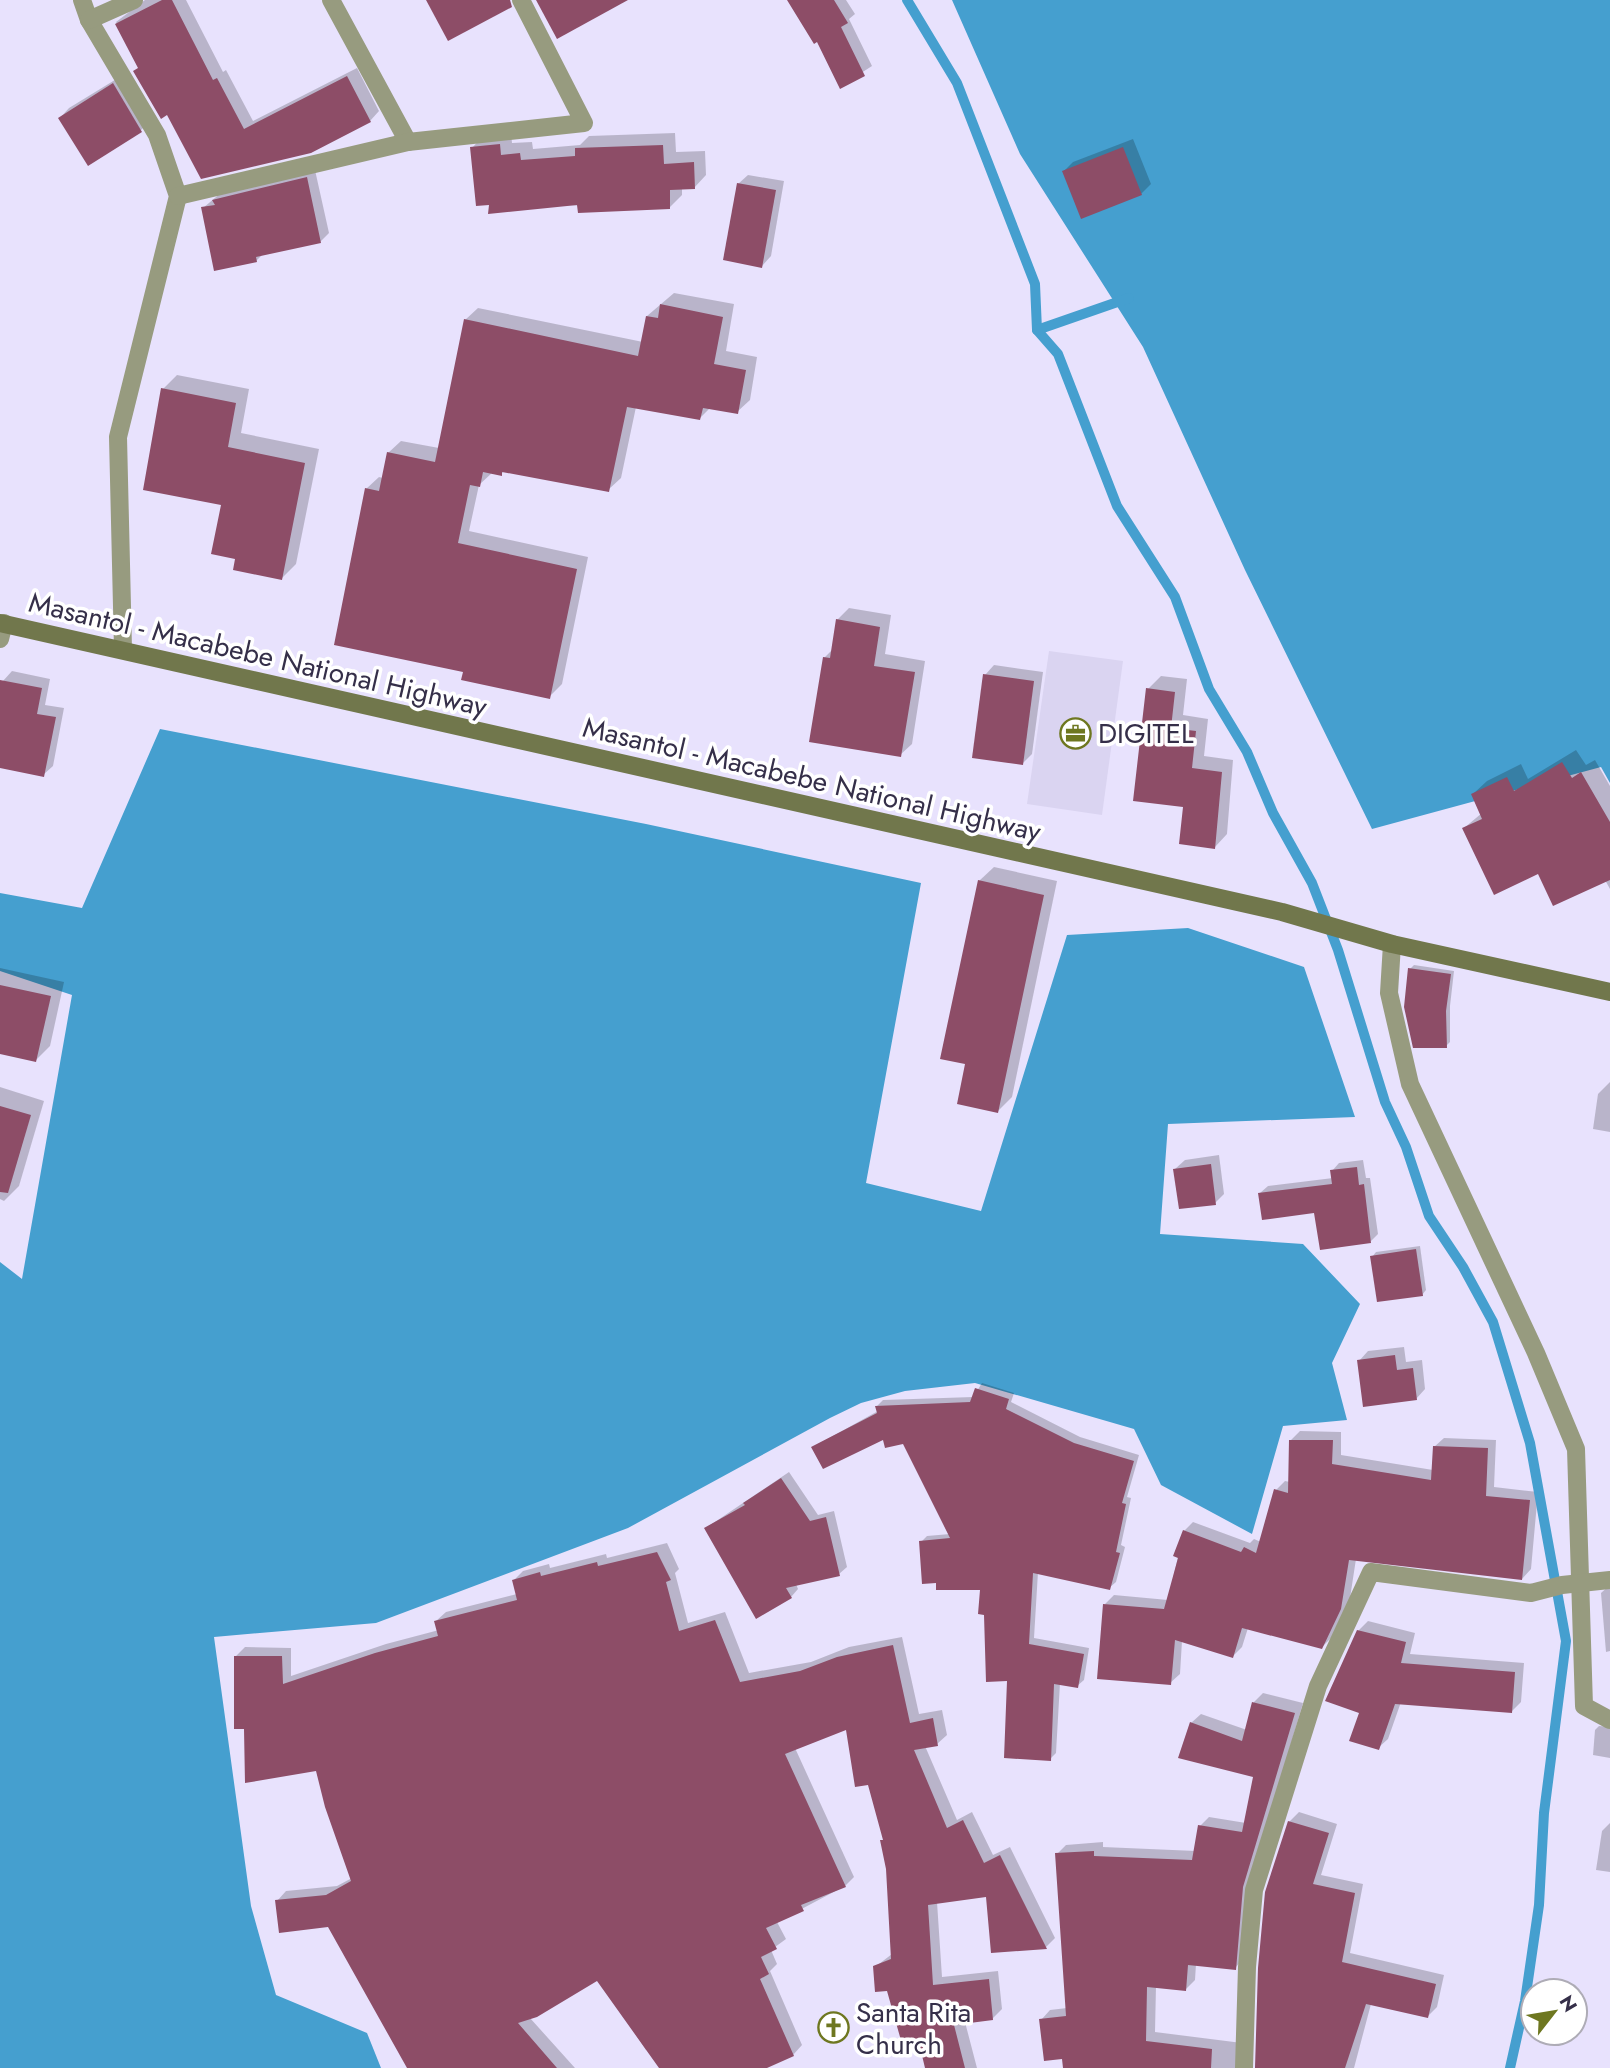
<svg xmlns="http://www.w3.org/2000/svg" width="1610" height="2068" font-family="Jost,sans-serif">
<style>
.built{fill:#dad4f1}
.water{fill:#459fcf}
.shadow{fill:#0003}
.lines{fill:none;stroke-linecap:round;stroke-linejoin:round}
.stream{stroke:#459fcf;stroke-width:10}
.building{fill:#8d4d67}
.minor{stroke:#979b7f;stroke-width:18}
.secondary{stroke:#71774c;stroke-width:18}
.labels{text-anchor:middle;stroke-width:7;stroke-linejoin:round;paint-order:stroke}
.street-label{font-size:28px;fill:#352f49;stroke:#fff}
.poi-label{font-size:28px;fill:#352f49;stroke:#fff;text-anchor:start}
</style>
<rect width="100%" height="100%" fill="#e8e2fd"/>
<path class="built" d="M1049,651L1123,661L1102,815L1027,804Z"/>
<g class="water">
<path d="M952,0H1610V783L1601,767L1372,829L1245,570L1143,347L1020,154Z"/>
<path d="M160,729L646,824L921,883L866,1183L981,1211L1067,935L1188,928L1304,967L1355,1117L1168,1124L1160,1234L1303,1244L1360,1304L1332,1363L1347,1420L1283,1426L1252,1534L1161,1485L1134,1429L975,1383L905,1391L861,1403L830,1418L628,1528L376,1623L214,1637L251,1906L276,1995L367,2033L381,2068H0V1262L22,1279L72,995L0,971V893L82,908Z"/>
</g>
<g class="shadow">
<path d="M145,0H186L223,72L226,70L253,121L357,68L379,111L370,121L310,152L168,113L116,22Z"/>
<path d="M791,0H846L855,14L849,19L872,66L841,86L817,40Z"/>
<path d="M123,75L150,121L141,130L60,118L69,108Z"/>
<path d="M511,133L512,143L532,142L533,149L580,145L589,136L675,133L676,152L705,151L706,175L694,188H682V195L669,208L491,203L472,148L484,135Z"/>
<path d="M1133,139L1151,184L1141,194L1064,171L1073,162Z"/>
<path d="M315,170L329,233L320,242L263,254L256,261L203,208L222,192Z"/>
<path d="M748,175L784,181L771,256L762,266L738,184Z"/>
<path d="M674,293L734,304L726,351L757,357L750,400L737,412L711,407L700,418L636,407L621,478L608,490L504,471L501,474L493,472L479,485L469,531L588,557L562,684L549,697L465,671L366,489L379,477L383,478L388,453L401,441L439,448L465,320L478,308L643,342L647,316Z"/>
<path d="M177,375L249,389L241,433L319,449L296,564L282,578L237,558L223,503L163,389Z"/>
<path d="M849,608L891,615L885,654L925,661L912,744L900,755L824,658L833,649L837,620Z"/>
<path d="M994,665L1043,672L1032,754L1023,763L985,675Z"/>
<path d="M12,671L50,679L45,705L64,708L53,766L43,775L0,767V696L3,681Z"/>
<path d="M1161,676L1187,679L1183,715L1208,719L1204,756L1233,760L1227,834L1215,847L1148,689Z"/>
<path d="M1576,750L1586,765L1595,760L1610,786V889L1605,880L1539,871L1464,828L1482,813L1473,794L1487,781L1521,764L1528,779Z"/>
<path d="M994,867L1057,881L1012,1097L998,1111L967,1063L979,881Z"/>
<path d="M1414,965L1454,971L1450,1006V1042L1446,1046L1410,969Z"/>
<path d="M0,968L64,982L50,1046L36,1060L0,1052Z"/>
<path d="M1610,1082V1132L1593,1129L1598,1094Z"/>
<path d="M0,1087L44,1101L19,1186L4,1201L0,1199Z"/>
<path d="M1219,1155L1224,1194L1215,1203L1175,1169L1185,1160Z"/>
<path d="M1363,1160L1366,1178H1370L1378,1234L1371,1241L1316,1211L1260,1193L1268,1186L1333,1178L1332,1171L1339,1163Z"/>
<path d="M1420,1246L1426,1290L1422,1295L1372,1257L1376,1252Z"/>
<path d="M1404,1347L1406,1362L1422,1360L1425,1389L1416,1399L1359,1361L1368,1351Z"/>
<path d="M982,1383L1014,1393L1011,1402L1080,1437L1139,1455L1127,1497L1131,1498L1121,1545L1125,1547L1116,1582L1109,1588L1038,1572L1034,1638L1089,1648L1084,1680L1077,1686L1060,1683L1056,1753L1050,1759L1009,1680L986,1613L981,1588L921,1542L927,1536L950,1534L904,1442L884,1438L813,1447L878,1411L877,1406L883,1400L973,1397Z"/>
<path d="M1300,1431L1341,1432V1455L1433,1470L1434,1447L1444,1438L1496,1440L1494,1487L1538,1492L1531,1569L1522,1579L1356,1559L1350,1598L1331,1638L1322,1647L1248,1628L1242,1647L1233,1656L1182,1641L1180,1674L1170,1683L1105,1604L1114,1595L1168,1600L1184,1531L1193,1522L1250,1543L1254,1539L1261,1542L1276,1490L1285,1481L1290,1482V1441Z"/>
<path d="M789,1472L818,1515L834,1511L847,1567L839,1574L796,1584L798,1589L791,1597L706,1528Z"/>
<path d="M667,1543L679,1569L675,1573L688,1623L725,1612L749,1673L811,1662L849,1647L902,1637L919,1714L942,1710L947,1735L937,1744L925,1746L957,1820L972,1812L993,1855L1010,1847L1055,1938L1046,1947L993,1951L987,1895L937,1902L942,1977L998,1971L1002,2009L992,2019L965,2022L977,2068H927L921,2045L875,1967L892,1954L885,1838L870,1783L847,1728L795,1748L854,1877L845,1886L777,1922L786,1939L771,1950L777,1964L770,1971L802,2045L793,2055L763,2068H661L650,2048L646,2050L598,1978L530,2018L575,2068H410L329,1926L277,1901L286,1891L337,1886L352,1878L318,1769L246,1727L236,1656L245,1647L291,1648V1676L386,1644L439,1630L436,1621L446,1612L517,1594L514,1580L523,1571L549,1564L550,1568L606,1554L607,1558Z"/>
<path d="M1610,1585V1651L1606,1652L1601,1593Z"/>
<path d="M1368,1621L1415,1633L1410,1654L1524,1663L1521,1702L1512,1711L1401,1702L1388,1739L1378,1748L1361,1712L1358,1631Z"/>
<path d="M1263,1693L1303,1703L1252,1876L1244,1958L1235,1968L1196,1964L1195,1980L1186,1989L1156,1986L1155,2032L1242,2043L1249,2068H1065L1064,2057L1041,2020L1050,2010L1067,2008L1057,1854L1066,1845L1103,1842V1847L1196,1851L1200,1826L1209,1817L1246,1823L1255,1776L1191,1723L1201,1714L1247,1730L1254,1702Z"/>
<path d="M1599,1726L1610,1727V1758L1593,1755L1595,1730Z"/>
<path d="M1299,1812L1337,1824L1321,1875L1363,1884L1350,1953L1444,1975L1437,2007L1428,2016L1371,2004L1354,2068H1255L1289,1822Z"/>
<path d="M1610,1823V1872L1596,1870L1602,1831Z"/>
</g>
<g class="lines">
<g class="stream">
<path d="M907,0L957,83L1035,284L1037,330L1058,354L1117,506L1175,597L1209,689L1247,752L1273,813L1312,883L1338,950L1385,1102L1406,1147L1429,1216L1463,1267L1493,1322L1530,1443L1566,1641L1544,1813L1539,1905L1525,2001L1510,2068"/>
<path d="M1037,330L1129,298"/>
</g>
</g>
<g class="building">
<path d="M162,0H172L213,80L217,78L244,129L347,76L371,122L311,153L201,179L167,115L161,119L133,71L138,68L115,24Z"/>
<path d="M426,0H510L512,7L448,41Z"/>
<path d="M536,0H628L557,39Z"/>
<path d="M787,0H834L848,23L841,27L865,76L840,89L817,42L814,44Z"/>
<path d="M113,83L142,132L88,166L58,118Z"/>
<path d="M500,144L501,155L520,153L521,160L575,156V148L663,145L664,164L694,162L695,189L670,190V209L578,213L577,205L488,214L489,205L476,206L470,147Z"/>
<path d="M1123,147L1142,195L1081,219L1062,171Z"/>
<path d="M307,177L321,243L256,257L257,262L214,271L201,207L215,205L212,200Z"/>
<path d="M737,183L776,190L762,268L723,260Z"/>
<path d="M660,304L723,317L714,364L746,370L738,414L703,408L700,420L627,407L609,492L502,472V476L483,472L480,487L470,485L458,543L577,569L550,699L461,680L463,672L334,645L365,488L379,491L387,452L435,462L464,319L638,356L646,316L658,318Z"/>
<path d="M161,388L236,403L228,447L305,463L282,580L233,570L235,559L211,554L221,505L143,490Z"/>
<path d="M836,619L880,627L874,666L915,672L901,757L809,742L823,657L830,658Z"/>
<path d="M983,674L1034,681L1023,765L972,758Z"/>
<path d="M0,680L42,688L37,714L56,717L44,777L0,768Z"/>
<path d="M1146,688L1175,692L1171,728L1196,731L1192,768L1222,772L1215,849L1179,844L1183,807L1133,801Z"/>
<path d="M1562,762L1572,778L1581,772L1610,822V880L1553,906L1538,874L1494,895L1462,828L1482,819L1471,794L1507,777L1514,791Z"/>
<path d="M978,880L1044,895L998,1113L957,1104L965,1064L940,1059Z"/>
<path d="M1408,968L1451,974L1446,1011L1447,1048H1413L1404,1007Z"/>
<path d="M0,985L51,996L36,1062L0,1054Z"/>
<path d="M0,1106L31,1115L8,1193L0,1192Z"/>
<path d="M1211,1164L1216,1205L1179,1209L1173,1169Z"/>
<path d="M1357,1167L1359,1185L1364,1184L1371,1243L1320,1250L1314,1213L1262,1220L1258,1193L1332,1184L1330,1170Z"/>
<path d="M1416,1249L1423,1296L1377,1302L1370,1256Z"/>
<path d="M1395,1355L1397,1370L1413,1368L1417,1400L1363,1407L1357,1360Z"/>
<path d="M975,1388L1009,1399L1006,1409L1074,1443L1134,1461L1122,1503L1126,1504L1116,1552L1120,1553L1110,1590L1033,1573L1029,1644L1084,1654L1078,1688L1054,1684L1051,1761L1004,1758L1007,1681L986,1682L984,1615L978,1614L980,1590H936V1583L922,1584L919,1541L950,1538L903,1444L885,1448L883,1440L823,1469L811,1447L877,1413L875,1406L970,1402Z"/>
<path d="M1289,1440H1333L1332,1464L1431,1480L1433,1446L1488,1448L1486,1496L1530,1500L1522,1580L1349,1560L1341,1609L1322,1649L1242,1628L1233,1658L1175,1640L1171,1685L1097,1679L1103,1604L1164,1609L1178,1558L1173,1556L1183,1530L1241,1552L1244,1547L1256,1553L1274,1489L1288,1493Z"/>
<path d="M781,1478L810,1521L826,1517L840,1576L786,1588L792,1598L756,1619L704,1528L745,1505L743,1503Z"/>
<path d="M657,1552L671,1580L666,1582L679,1631L715,1620L740,1682L800,1671L837,1657L893,1645L910,1723L933,1718L938,1746L914,1750L947,1828L963,1820L984,1863L1000,1855L1047,1949L991,1953L986,1897L928,1905L933,1985L989,1979L993,2020L954,2025L965,2068H925L920,2047L904,2051L887,1991L875,1992L873,1966L891,1959L886,1869L880,1840H883L868,1785L855,1787L846,1730L785,1754L846,1887L801,1905L804,1911L766,1928L777,1949L761,1957L769,1974L760,1979L794,2056L767,2068H659L597,1981L537,2017L518,2023L557,2068H407L328,1927L279,1933L275,1900L326,1895L351,1881L325,1807L316,1771L245,1783L244,1729H234V1656H282L283,1684L375,1653L438,1636L434,1621L517,1600L512,1580L540,1572L541,1576L597,1562L598,1566Z"/>
<path d="M1357,1630L1406,1642L1401,1663L1515,1672L1512,1713L1395,1704L1379,1750L1349,1741L1359,1713L1325,1701Z"/>
<path d="M1252,1702L1295,1713L1243,1887L1236,1970L1188,1965L1186,1991L1147,1987L1146,2041L1212,2049L1211,2068H1063L1062,2059L1044,2061L1039,2019L1066,2016L1055,1853L1094,1851V1856L1192,1860L1198,1825L1242,1832L1253,1777L1178,1758L1190,1722L1242,1741Z"/>
<path d="M1288,1821L1329,1833L1313,1884L1355,1893L1342,1962L1436,1984L1428,2018L1366,2004L1345,2068H1255L1258,1968L1265,1892Z"/>
</g>
<g class="lines">
<g class="minor">
<path d="M82,0L89,20L157,135L178,196L118,437L123,649"/>
<path d="M331,0L408,142"/>
<path d="M89,20L134,0"/>
<path d="M178,196L408,142L584,123L521,0"/>
<path d="M0,639L4,623"/>
<path d="M1392,944L1389,993L1410,1084L1536,1353L1576,1449L1584,1706L1610,1720"/>
<path d="M1244,2068L1247,1967L1254,1890L1318,1686L1371,1572L1531,1593L1562,1585L1610,1580"/>
</g>
<path class="secondary" d="M0,623L1282,912L1392,944L1610,992"/>
</g>
<defs>
<symbol id="office-ring" viewBox="-11 -11 22 22"><circle r="9.5" fill="#fff" stroke="#6e7720" stroke-width="1.5"/><path d="M-6-3h4V-5.5h4V-3h4V5H-6ZM-1-4.5V-3h2v-1.5ZM-6 0V1H6V0Z" fill="#6e7720"/></symbol>
<symbol id="church-ring" viewBox="-11 -11 22 22"><circle r="9.5" fill="#fff" stroke="#6e7720" stroke-width="1.5"/><path d="M-1.2-6h2.4v3.5h3.3v2.4h-3.3V6h-2.4V-.1h-3.3v-2.4h3.3Z" fill="#6e7720"/></symbol>
</defs>
<g fill-rule="evenodd">
<use href="#office-ring" x="1058" y="716" width="35" height="35"/>
<use href="#church-ring" x="816" y="2010" width="35" height="35"/>
</g>
<g class="labels">
<g class="street-label">
<text transform="translate(258 654) rotate(13)" y="10">Masantol - Macabebe National Highway</text>
<text transform="translate(812 779) rotate(13)" y="10">Masantol - Macabebe National Highway</text>
</g>
<g class="poi-label">
<text x="1098" y="743">DIGITEL</text>
<text x="856" y="2022">Santa Rita<tspan x="856" dy="32">Church</tspan></text>
</g>
</g>
<g transform="translate(1554 2012) rotate(59)"><circle r="33" fill="#ffffff" stroke="#aeacb6" stroke-width="2"/>
<path d="M0-5L12 26L0 18L-12 26Z" fill="#6e7720"/>
<text y="-10" font-size="19" font-weight="bold" text-anchor="middle" fill="#352f49">N</text>
</g>
</svg>
